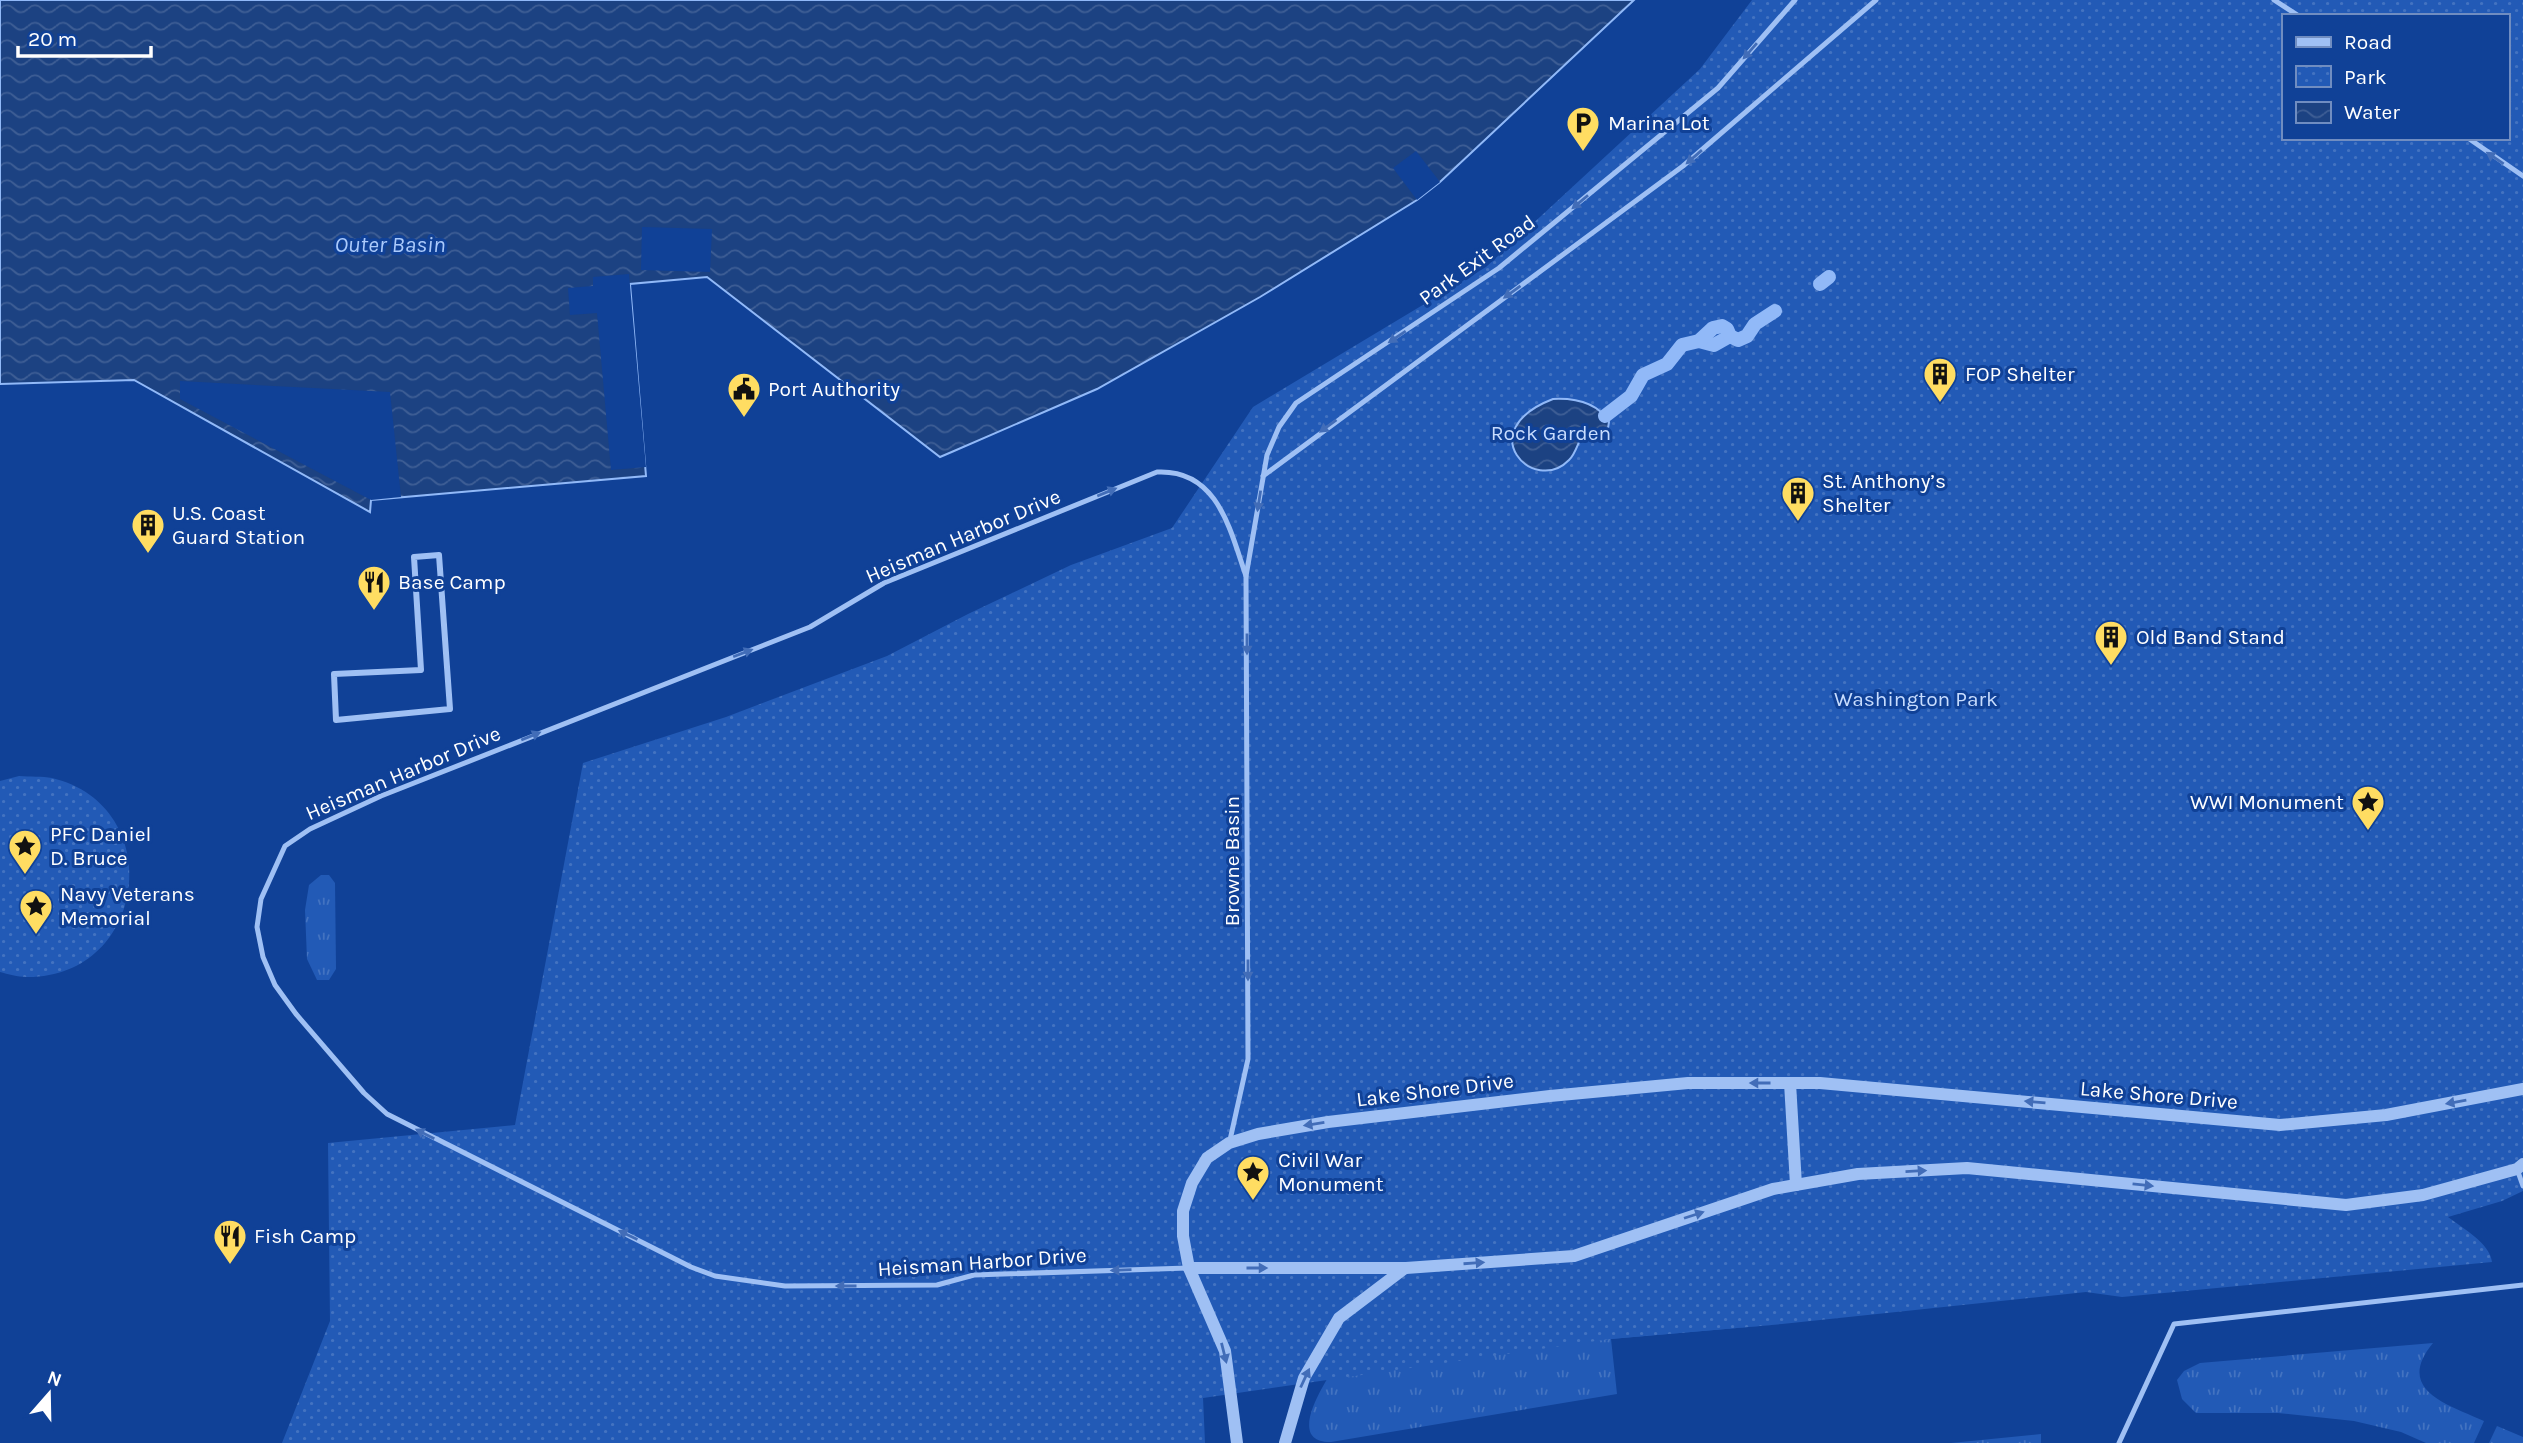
<svg xmlns="http://www.w3.org/2000/svg" width="2523" height="1443" font-family="Karla,sans-serif">
<style>
.grass{fill:url(#grass-tufts)}
.park{fill:url(#park-dots);fill-rule:evenodd}
.water{fill:url(#water-waves);stroke:#91b9f8;stroke-width:2}
.pier{fill:#104197}
.lines{fill:none;stroke-linecap:round;stroke-linejoin:round}
.stream{stroke:#91b9f8;stroke-width:14}
.service{stroke:#9fc0f4;stroke-width:5}
.pedestrian{stroke:#9fc0f4;stroke-width:6}
.tertiary{stroke:#9fc0f4;stroke-width:12}
.oneway{fill:#426db8}
.labels{text-anchor:middle;stroke-width:6;stroke-linejoin:round;paint-order:stroke}
.poi-label{font-size:21px;fill:#fff;stroke:#104197;text-anchor:start}
.street-label{font-size:21px;fill:#fff;stroke:#104197}
.park-label{font-size:21px;fill:#c7dcfe;stroke:#104197}
.water-label{font-size:23px;font-style:italic;fill:#abcafb;stroke:#104197}
</style>
<defs>
<pattern id="grass-tufts" width="24" height="20" patternUnits="userSpaceOnUse" patternTransform="scale(1.75)"><rect width="24" height="20" fill="#225ab6"/><path d="M3 7l-1-3M5 7V3M7 7l1-3M15 17l-1-3M17 17v-4M19 17l1-3" fill="none" stroke="#4373c1"/></pattern>
<pattern id="park-dots" width="8" height="8" patternUnits="userSpaceOnUse" patternTransform="scale(1.75)"><rect width="8" height="8" fill="#225ab6"/><path d="M2 2h.1M6 6h.1" fill="none" stroke="#4373c1" stroke-width="1.8" stroke-linecap="round"/></pattern>
<pattern id="water-waves" width="16" height="10" patternUnits="userSpaceOnUse" patternTransform="scale(1.75)"><rect width="16" height="10" fill="#1c4282"/><path d="M0 5q4-4 8 0t8 0" fill="none" stroke="#3e5e95"/></pattern>
</defs>
<rect width="100%" height="100%" fill="#104197"/>
<g class="grass">
<path d="M321,875H329L335,883L336,969L329,980H317L307,959L305,910L309,885Z"/>
<path d="M1782,1324L1611,1339L1617,1394L1331,1442C1282,1443 1329,1376 1341,1357Z"/>
<path d="M2433,1343C2394,1390 2448,1405 2484,1421L2474,1443H2426L2401,1432L2354,1421L2278,1413H2196L2182,1399L2177,1380L2184,1371L2200,1363Z"/>
<path d="M2497,1426L2523,1437V1443H2489Z"/>
<path d="M2041,1434V1443H1951Z"/>
</g>
<g class="park">
<path d="M1752,0H2523V1191L2502,1201L2448,1217C2462,1228 2490,1243 2492,1262L2122,1297L2086,1292L1782,1324L1610,1339L1203,1398L1205,1443H282L330,1321L328,1143L515,1125L583,763L726,717L887,656L968,614L1071,565L1172,528L1253,407L1486,267L1700,69ZM2283,16H2507V138H2283Z"/>
<path d="M19,776C30,777 42,776 52,778C169,806 148,979 26,977C18,977 8,974 0,972V781Z"/>
</g>
<g class="water">
<path d="M0,0H1634L1440,182L1417,200L1260,297L1097,389L954,451L940,457L707,277L630,284L646,476L371,500L370,512L134,380L0,384Z"/>
<path d="M1553,399C1575,398 1597,402 1609,422L1608,428L1600,432L1585,431C1578,440 1577,452 1569,460C1534,496 1470,431 1553,399Z"/>
</g>
<g class="pier">
<path d="M1416,151L1440,182L1417,200L1393,168Z"/>
<path d="M642,227L712,229L710,272L641,270Z"/>
<path d="M629,274L646,467L611,470L597,313L570,315L568,288L593,286V277Z"/>
<path d="M180,381L390,392L401,497L371,500L180,399Z"/>
</g>
<g class="lines">
<g class="stream">
<path d="M1820,284L1829,277"/>
<path d="M1699,341L1714,345L1730,336"/>
<path d="M1605,416L1631,396L1643,375L1667,364L1682,345L1699,341L1713,328L1722,326L1727,329L1730,336L1738,340L1747,336L1755,324L1775,311"/>
</g>
<g class="service">
<path d="M2274,0L2299,16"/>
<path d="M2468,138L2523,176"/>
<path d="M1263,476L1683,166L1876,0"/>
<path d="M1230,1140L1248,1059L1246,576L1267,455L1279,427L1296,403L1499,268L1718,88L1795,0"/>
<path d="M2517,1169L2523,1186"/>
<path d="M1188,1268L974,1275L937,1285L785,1286L715,1276L691,1267L387,1114L364,1093L296,1014L275,985L263,957L257,927L261,899L285,846L310,829L381,796L810,627L884,583L1157,472C1218,469 1230,530 1246,576"/>
<path d="M2119,1443L2174,1324L2523,1285"/>
</g>
<path class="pedestrian" d="M439,555L450,709L336,720L334,674L421,670L414,557Z"/>
<g class="tertiary">
<path d="M1790,1083L1796,1185"/>
<path d="M1189,1268H1406L1574,1256L1773,1189L1858,1174L1967,1168L2346,1205L2423,1195L2517,1169L2523,1164"/>
<path d="M1237,1443L1225,1351L1189,1268L1183,1236V1211L1192,1183L1207,1158L1229,1143L1258,1134L1328,1122L1550,1096L1688,1083H1820L2280,1125L2386,1115L2523,1089"/>
<path d="M1285,1443L1304,1378L1339,1318L1405,1268"/>
</g>
</g>
<defs><path id="oneway-solid" d="M-6-.8H1V-3.2L6.5 0L1 3.2V.8H-6Z" transform="scale(1.75)"/></defs>
<g class="oneway">
<use href="#oneway-solid" transform="translate(1750 51) rotate(131)"/>
<use href="#oneway-solid" transform="translate(1694 157) rotate(139)"/>
<use href="#oneway-solid" transform="translate(2495 158) rotate(-146)"/>
<use href="#oneway-solid" transform="translate(1580 202) rotate(140)"/>
<use href="#oneway-solid" transform="translate(1512 292) rotate(144)"/>
<use href="#oneway-solid" transform="translate(1397 337) rotate(146)"/>
<use href="#oneway-solid" transform="translate(1328 426) rotate(144)"/>
<use href="#oneway-solid" transform="translate(1107 492) rotate(-22)"/>
<use href="#oneway-solid" transform="translate(1259 501) rotate(99)"/>
<use href="#oneway-solid" transform="translate(1247 644) rotate(90)"/>
<use href="#oneway-solid" transform="translate(743 653) rotate(-21)"/>
<use href="#oneway-solid" transform="translate(531 736) rotate(-22)"/>
<use href="#oneway-solid" transform="translate(1248 970) rotate(90)"/>
<use href="#oneway-solid" transform="translate(1760 1083) rotate(180)"/>
<use href="#oneway-solid" transform="translate(2035 1102) rotate(-175)"/>
<use href="#oneway-solid" transform="translate(2456 1102) rotate(170)"/>
<use href="#oneway-solid" transform="translate(1314 1124) rotate(171)"/>
<use href="#oneway-solid" transform="translate(425 1134) rotate(-153)"/>
<use href="#oneway-solid" transform="translate(1916 1171) rotate(-3)"/>
<use href="#oneway-solid" transform="translate(2143 1185) rotate(6)"/>
<use href="#oneway-solid" transform="translate(1694 1215) rotate(-18)"/>
<use href="#oneway-solid" transform="translate(628 1235) rotate(-154)"/>
<use href="#oneway-solid" transform="translate(1474 1263) rotate(-4)"/>
<use href="#oneway-solid" transform="translate(1257 1268)"/>
<use href="#oneway-solid" transform="translate(1121 1270) rotate(178)"/>
<use href="#oneway-solid" transform="translate(846 1286) rotate(180)"/>
<use href="#oneway-solid" transform="translate(1224 1353) rotate(76)"/>
<use href="#oneway-solid" transform="translate(1305 1378) rotate(-65)"/>
</g>
<defs>
<symbol id="parking-pin" viewBox="-11 -11 22 30"><path d="M0 17L-7.5 6A9.5 9.5 0 1 1 7.5 6Z" fill="#ffdd62" stroke="#104197"/><path d="M-3.5-5.5H1a3.5 3.5 0 0 1 0 7H-1V5.5H-3.5ZM-1-3.4V-.6H.8a1.4 1.4 0 0 0 0-2.8Z" fill="#111"/></symbol>
<symbol id="building-pin" viewBox="-11 -11 22 30"><path d="M0 17L-7.5 6A9.5 9.5 0 1 1 7.5 6Z" fill="#ffdd62" stroke="#104197"/><path d="M-4-6H4V6H1V3H-1V6H-4ZM-2.5-4.3h1.7v1.8h-1.7ZM.8-4.3h1.7v1.8H.8ZM-2.5-1h1.7V.8h-1.7ZM.8-1h1.7V.8H.8Z" fill="#111"/></symbol>
<symbol id="civic-pin" viewBox="-11 -11 22 30"><path d="M0 17L-7.5 6A9.5 9.5 0 1 1 7.5 6Z" fill="#ffdd62" stroke="#104197"/><path d="M-.6-6.5H3V-4.5H.6V-3L4-1V1h2V6H-6V1h2V-1L-.6-3ZM-1.2 2.5V6h2.4V2.5Z" fill="#111"/></symbol>
<symbol id="restaurant-pin" viewBox="-11 -11 22 30"><path d="M0 17L-7.5 6A9.5 9.5 0 1 1 7.5 6Z" fill="#ffdd62" stroke="#104197"/><path d="M-5-6h1v4h1v-4h1v4h1v-4h1v5L-1.5 .5V6h-2V.5L-5-1ZM5-6V6H3V1.5H1.5Q1.5-4 5-6Z" fill="#111"/></symbol>
<symbol id="sight-pin" viewBox="-11 -11 22 30"><path d="M0 17L-7.5 6A9.5 9.5 0 1 1 7.5 6Z" fill="#ffdd62" stroke="#104197"/><path d="M0-6L1.8-2.2L6-1.7L2.9 1.2L3.7 5.4L0 3.3L-3.7 5.4L-2.9 1.2L-6-1.7L-1.8-2.2Z" fill="#111"/></symbol>
</defs>
<g fill-rule="evenodd">
<use href="#parking-pin" x="1564" y="104" width="38" height="52"/>
<use href="#building-pin" x="1921" y="355" width="38" height="52"/>
<use href="#civic-pin" x="725" y="370" width="38" height="52"/>
<use href="#building-pin" x="1779" y="474" width="38" height="52"/>
<use href="#building-pin" x="129" y="506" width="38" height="52"/>
<use href="#restaurant-pin" x="355" y="563" width="38" height="52"/>
<use href="#building-pin" x="2092" y="618" width="38" height="52"/>
<use href="#sight-pin" x="2349" y="783" width="38" height="52"/>
<use href="#sight-pin" x="6" y="827" width="38" height="52"/>
<use href="#sight-pin" x="17" y="887" width="38" height="52"/>
<use href="#sight-pin" x="1234" y="1153" width="38" height="52"/>
<use href="#restaurant-pin" x="211" y="1217" width="38" height="52"/>
</g>
<g class="labels">
<g class="poi-label">
<text x="1608" y="130">Marina Lot</text>
<text x="1965" y="381">FOP Shelter</text>
<text x="768" y="396">Port Authority</text>
<text x="1822" y="488">St. Anthony’s<tspan x="1822" dy="24">Shelter</tspan></text>
<text x="172" y="520">U.S. Coast<tspan x="172" dy="24">Guard Station</tspan></text>
<text x="398" y="589">Base Camp</text>
<text x="2136" y="644">Old Band Stand</text>
<text x="2344" y="809" text-anchor="end">WWI Monument</text>
<text x="50" y="841">PFC Daniel<tspan x="50" dy="24">D. Bruce</tspan></text>
<text x="60" y="901">Navy Veterans<tspan x="60" dy="24">Memorial</tspan></text>
<text x="1278" y="1167">Civil War<tspan x="1278" dy="24">Monument</tspan></text>
<text x="254" y="1243">Fish Camp</text>
</g>
<g class="street-label">
<text transform="translate(1477 260) rotate(-36)" y="7">Park Exit Road</text>
<text transform="translate(963 536) rotate(-23)" y="7">Heisman Harbor Drive</text>
<text transform="translate(403 773) rotate(-23)" y="7">Heisman Harbor Drive</text>
<text transform="translate(1232 861) rotate(-90)" y="7">Browne Basin</text>
<text transform="translate(1435 1090) rotate(-7)" y="7">Lake Shore Drive</text>
<text transform="translate(2159 1095) rotate(5)" y="7">Lake Shore Drive</text>
<text transform="translate(982 1262) rotate(-4)" y="7">Heisman Harbor Drive</text>
</g>
<g class="park-label">
<text x="1551" y="440">Rock Garden</text>
<text x="1916" y="706">Washington Park</text>
</g>
<g class="water-label">
<text x="390" y="252">Outer Basin</text>
</g>
</g>
<rect x="2282" y="14" width="228" height="126" fill="#104197" stroke="#708dc1" stroke-width="2"/>
<rect x="2296" y="37" width="35" height="10" fill="#9fc0f4" stroke="#708dc1" stroke-width="2"/>
<text x="2344" y="49" font-size="21" fill="#ffffff">Road</text>
<rect x="2296" y="66" width="35" height="21" fill="url(#park-dots)" stroke="#708dc1" stroke-width="2"/>
<text x="2344" y="84" font-size="21" fill="#ffffff">Park</text>
<rect x="2296" y="102" width="35" height="21" fill="url(#water-waves)" stroke="#708dc1" stroke-width="2"/>
<text x="2344" y="119" font-size="21" fill="#ffffff">Water</text>
<g transform="translate(49 1394) rotate(20)" stroke="#104197" stroke-width="5" paint-order="stroke">
<path d="M0-5L12 26L0 18L-12 26Z" fill="#ffffff"/>
<text y="-10" font-size="19" font-weight="bold" text-anchor="middle" fill="#ffffff">N</text>
</g>
<path d="M18 46v10h133v-10" fill="none" stroke="#ffffff" stroke-width="3.5"/>
<text x="28" y="46" font-size="21" fill="#ffffff" stroke="#104197" stroke-width="5" paint-order="stroke">20 m</text>
</svg>
